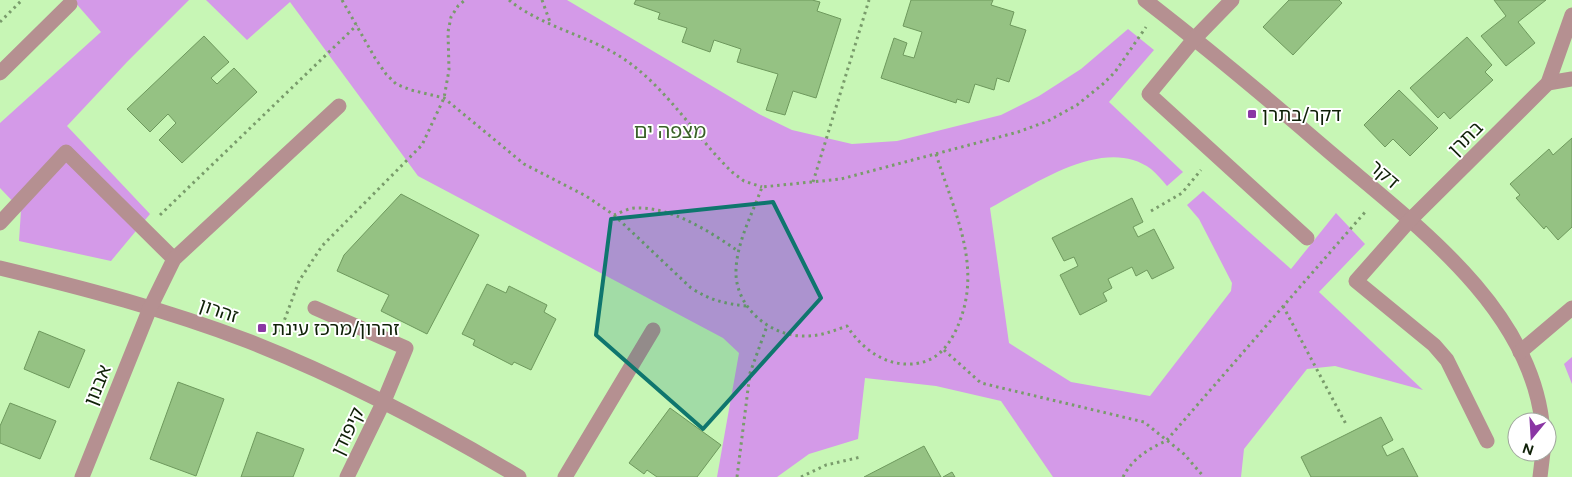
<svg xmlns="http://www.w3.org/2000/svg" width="1572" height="477" font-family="Figtree,'Noto Sans Hebrew',sans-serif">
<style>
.green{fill:#d49ae8}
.building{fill:#95c283;stroke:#6e995d}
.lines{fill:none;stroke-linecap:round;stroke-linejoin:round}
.path{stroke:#799b6b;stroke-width:3;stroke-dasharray:2.5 4;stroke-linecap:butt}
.minor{stroke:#b59091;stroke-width:15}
.marked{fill:#0f766e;fill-opacity:0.2;stroke:#0f766e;stroke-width:4;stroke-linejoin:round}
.poi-dot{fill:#8a36a4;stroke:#fff;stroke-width:2}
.labels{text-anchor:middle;stroke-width:4;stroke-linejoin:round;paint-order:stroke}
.poi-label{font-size:19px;fill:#0f2007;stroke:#fff;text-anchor:start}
.street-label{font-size:19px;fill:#0f2007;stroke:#fff}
.neighbourhood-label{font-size:20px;fill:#396127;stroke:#fff}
</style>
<rect width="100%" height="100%" fill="#c7f6b5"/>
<g class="green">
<path d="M73,0H189L127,62L67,126L150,214L111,261L19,241L21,210L0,188V123L101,32Z"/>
<path d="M206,0H567L759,114L792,130L852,144L897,141L1001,115L1039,96L1081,69L1128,29L1154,50L1109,102L1183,172L1167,186C1162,180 1157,174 1151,169C1104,134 1032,186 990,208L1009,343L1071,382L1150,396L1231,291L1232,283L1199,219L1187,205L1203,191L1291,269L1336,213L1365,244L1319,292L1423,390L1335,366L1307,369L1244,449L1241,477H1053L1001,401L936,386L865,378L858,439L809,454L777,477H717L739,353L723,338L418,176L290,2L247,40Z"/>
<path d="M1572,357V384L1564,364Z"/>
</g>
<g class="building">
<path d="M636,0H812L820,2L817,11L841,19L816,98L793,91L785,115L766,110L778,74L737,62L741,49L714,40L710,52L682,42L687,28L658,19L660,13L634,4Z"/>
<path d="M911,0H993L991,5L1014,12L1010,25L1026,30L1009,82L997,78L994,90L975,84L969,103L957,99L956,103L881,78L894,38L907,43L903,55L914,58L922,32L903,26Z"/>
<path d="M1289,0H1339L1342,3L1293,55L1263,27Z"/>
<path d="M1494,0H1546L1518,22L1535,43L1506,66L1481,36L1506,16Z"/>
<path d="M204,36L229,62L211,78L217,84L234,68L257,92L182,163L159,140L176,123L168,114L150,132L127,109Z"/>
<path d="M1467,37L1492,65L1485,72L1493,80L1450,119L1444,112L1438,118L1410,88Z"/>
<path d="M1399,90L1438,128L1410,156L1393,139L1385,147L1364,125Z"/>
<path d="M1572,138V227L1558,240L1546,226L1544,229L1516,198L1520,195L1510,184L1549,149L1553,155Z"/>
<path d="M401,194L479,235L427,334L381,311L389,295L337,271L344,255Z"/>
<path d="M1132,198L1143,222L1133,227L1138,237L1154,229L1174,268L1152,279L1147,270L1136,276L1132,267L1108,279L1112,288L1103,293L1107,301L1080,315L1060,275L1078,266L1074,257L1064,261L1052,238Z"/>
<path d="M487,284L506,293L509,286L547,305L544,312L556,319L531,370L514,362L512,365L473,345L475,340L462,334Z"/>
<path d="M39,331L85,350L69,388L24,369Z"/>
<path d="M178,382L224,399L196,476L150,459Z"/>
<path d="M10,403L56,421L40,459L0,443V426Z"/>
<path d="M670,408L721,445L697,477H657L647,470L644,474L629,463Z"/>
<path d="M1381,417L1393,440L1382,446L1387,456L1403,448L1418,477H1311L1301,457Z"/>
<path d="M257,432L304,449L293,477H241Z"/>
<path d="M924,446L941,477H864Z"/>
<path d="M952,472L955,477H943Z"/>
</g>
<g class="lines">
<g class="path">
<path d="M342,0L375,58L386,74L396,84L411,90L444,98L524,164L586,196L614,215L691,288C710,300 725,304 747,306"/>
<path d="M509,0C542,27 588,35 624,59C667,88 695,136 732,172L744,181L762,187"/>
<path d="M542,0L550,22"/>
<path d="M0,22L22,0"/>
<path d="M936,154C955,215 986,272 954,334C944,353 930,364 909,364C882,365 860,346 847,326C833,331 821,336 806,336C772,337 738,310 736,275C735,245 752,215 762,187L841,179L1018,132L1048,121L1077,105L1103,84L1115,72L1146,27"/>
<path d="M813,182L869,0"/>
<path d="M1151,211L1182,193L1201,170"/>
<path d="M160,215L357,25"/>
<path d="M614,215C620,213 628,208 636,208C672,207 709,231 738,251"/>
<path d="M1283,306L1347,426"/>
<path d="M280,332L299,281L322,246L422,145L444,98L449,70L448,32L451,17L458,6L465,0"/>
<path d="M944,350L981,383L1144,422L1184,454L1204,477"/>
<path d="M737,477L750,373L767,326"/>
<path d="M801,477L826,465L861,457"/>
<path d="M1123,477C1132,459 1148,449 1166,441L1366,211"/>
</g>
<g class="minor">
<path d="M1145,0C1207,48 1267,98 1326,149C1410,221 1528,304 1542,422"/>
<path d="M1232,0L1195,38L1149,94L1307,238"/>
<path d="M0,73L70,4"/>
<path d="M1548,83L1572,79"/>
<path d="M0,223L66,152L174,259"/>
<path d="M0,268C84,288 167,310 248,341C342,378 432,425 519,477"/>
<path d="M315,308L406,348L384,401L347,477"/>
<path d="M1520,352L1572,308"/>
<path d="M1487,441L1447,360L1434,345L1356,281L1409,221L1548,83L1572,15"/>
<path d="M82,477L150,308L174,259L339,106"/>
<path d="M565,477L653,330"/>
<path d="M1540,477L1543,452"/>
</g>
</g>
<path class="marked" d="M773,202L821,298L703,429L596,335L611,219Z"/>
<g class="poi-dot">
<rect x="1247" y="109" width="10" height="10" rx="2.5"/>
<rect x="257" y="323" width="10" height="10" rx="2.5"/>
</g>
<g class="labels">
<g class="poi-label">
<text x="1262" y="121">דקר/בתרן</text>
<text x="272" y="335">זהרון/מרכז עינת</text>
</g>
<g class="street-label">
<text transform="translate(1465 138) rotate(-45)" y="7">בתרן</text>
<text transform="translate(1385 174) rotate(41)" y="7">דקר</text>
<text transform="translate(219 310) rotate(19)" y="7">זהרון</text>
<text transform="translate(97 385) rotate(-68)" y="7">אבנון</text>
<text transform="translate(347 431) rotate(-64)" y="7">קיפודן</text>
</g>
<g class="neighbourhood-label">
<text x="670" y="138">מצפה ים</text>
</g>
</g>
<g transform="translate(1532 437) rotate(198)"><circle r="24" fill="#ffffff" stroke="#9fa69c"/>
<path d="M0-4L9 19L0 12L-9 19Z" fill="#8a36a4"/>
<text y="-8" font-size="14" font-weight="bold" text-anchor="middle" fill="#0f2007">N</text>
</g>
</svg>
